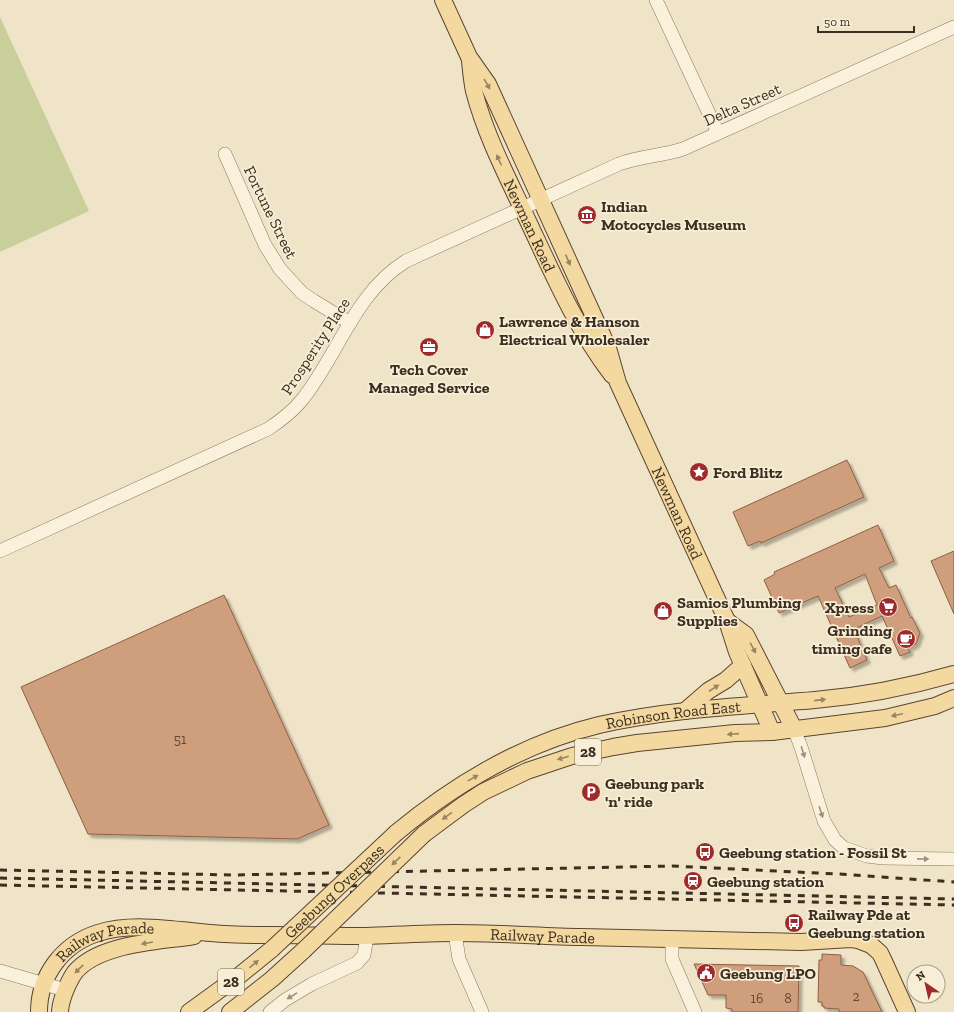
<svg xmlns="http://www.w3.org/2000/svg" width="954" height="1012" font-family="'Zilla Slab',serif">
<style>
.green{fill:#c9cf9b}
.building{fill:#cf9f7d;stroke:#8d5f41;fill-rule:evenodd;filter:url(#shadow)}
.lines{fill:none;stroke-linecap:round;stroke-linejoin:round}
.minor-casing{stroke:#8d765c;stroke-width:14}
.major-casing{stroke:#5b4430;stroke-width:18}
.minor{stroke:#faf1dc;stroke-width:13}
.major{stroke:#f3d9a0;stroke-width:16}
.rail{stroke:#3d2e20;stroke-width:3;stroke-dasharray:7 7;stroke-linecap:butt}
.major-bridge-casing{stroke:#5b4430;stroke-width:18;stroke-linecap:butt}
.major-bridge{stroke:#f3d9a0;stroke-width:16}
.oneway{fill:#988460}
.oneway2{fill:#9c907e}
.labels{text-anchor:middle;stroke-width:3.5;stroke-linejoin:round;paint-order:stroke}
.number-label{font-size:14px;fill:#624a37}
.shield{fill:#f7eed8;stroke:#756857;stroke-width:1}
.shield-label{font-size:15px;font-weight:bold;fill:#3d2e20}
.street-label{font-size:16px;fill:#3d2e20;stroke:#f7eed8}
.poi-label{font-size:16px;font-weight:bold;fill:#3d2e20;stroke:#f7eed8;text-anchor:start}
</style>
<defs>
<filter id="shadow"><feDropShadow dx="3.5" dy="3.5" stdDeviation="1" flood-color="#0004"/></filter>
</defs>
<rect width="100%" height="100%" fill="#f0e4c8"/>
<path class="green" d="M0,17L89,211L0,252Z"/>
<g class="building">
<path d="M847,460L864,497L761,543L760,541L748,546L733,512Z"/>
<path d="M878,525L894,561L879,568L889,588L896,585L911,618L912,617L920,633L916,644L908,648L910,652L900,656L882,616L854,629L867,660L850,668L818,596L779,613L764,580L775,574L774,572ZM865,574L877,605L849,617L835,588Z"/>
<path d="M954,551V614L931,561Z"/>
<path d="M224,595L329,825L297,839L88,834L21,687Z"/>
<path d="M822,954L841,955V965L853,966L863,972L882,1012H839V1009L824,1008V1006H822V1002H818L819,960H822Z"/>
<path d="M694,964L799,966L798,1012H732V1009L726,1008V995H708Z"/>
</g>
<g class="lines">
<defs>
<g id="minor">
<path d="M656,0L718,133"/>
<path d="M225,154L265,245L280,269L302,293L314,301L350,323"/>
<path d="M0,551L268,429C280,421 292,412 301,401C338,356 354,293 406,261L619,164C640,156 662,156 683,149L954,27"/>
<path d="M794,729L801,747L824,821L835,840L844,848L867,856L883,858L954,859"/>
<path d="M455,933L459,959L482,1012"/>
<path d="M672,939V959L695,1012"/>
<path d="M0,971L65,990"/>
<path d="M270,1012L285,1000L312,984L357,963L364,955L367,936"/>
</g>
<g id="major">
<path id="s1" d="M443,0L469,57L488,84L601,332L608,348L618,383L727,621L737,652L772,732"/>
<path id="s2" d="M470,61C471,71 472,82 474,91C486,137 508,178 528,221C553,274 576,328 612,375"/>
<path d="M727,621L746,635L794,729"/>
<path d="M685,711L708,691L726,680L743,665"/>
<path id="s3" d="M396,833C455,784 524,743 599,725C670,709 743,706 815,700C862,696 909,687 954,674"/>
<path d="M424,834L463,805L483,792L527,771L572,756L613,747L637,743L735,733L772,732L885,718L935,706L954,698"/>
<path id="s4" d="M39,1012C39,975 63,944 98,933C132,922 176,930 211,933C231,935 252,935 272,935C303,935 334,936 366,936C395,935 425,933 455,933C497,933 539,936 581,937C654,939 728,940 801,942L851,939L858,940L871,945L880,953L883,959L907,1012"/>
<path d="M60,1012C60,1006 62,1000 64,994C67,986 70,979 75,972C100,943 158,942 194,936"/>
<path d="M189,1012L240,975L272,949"/>
<path d="M230,1012L272,979L304,950"/>
</g>
</defs>
<use href="#minor" class="minor-casing"/>
<use href="#major" class="major-casing"/>
<use href="#minor" class="minor"/>
<use href="#major" class="major"/>
<g class="rail">
<path d="M0,870L232,875L672,866L838,874L954,882"/>
<path d="M0,878L954,899"/>
<path d="M0,885L954,905"/>
</g>
<defs>
<g id="major-bridge">
<path id="s5" d="M272,949L396,833"/>
<path d="M304,950L424,834"/>
</g>
</defs>
<use href="#major-bridge" class="major-bridge-casing"/>
<use href="#major-bridge" class="major-bridge"/>
</g>
<defs><path id="oneway-solid" d="M-6-.8H1V-3.2L6.5 0L1 3.2V.8H-6Z"/></defs>
<g class="oneway">
<use href="#oneway-solid" transform="translate(487 84) rotate(60)"/>
<use href="#oneway-solid" transform="translate(499 160) rotate(-114)"/>
<use href="#oneway-solid" transform="translate(568 260) rotate(66)"/>
<use href="#oneway-solid" transform="translate(753 648) rotate(62)"/>
<use href="#oneway-solid" transform="translate(714 688) rotate(-33)"/>
<use href="#oneway-solid" transform="translate(820 700) rotate(-6)"/>
<use href="#oneway-solid" transform="translate(897 715) rotate(168)"/>
<use href="#oneway-solid" transform="translate(733 734) rotate(176)"/>
<use href="#oneway-solid" transform="translate(563 758) rotate(164)"/>
<use href="#oneway-solid" transform="translate(473 778) rotate(-29)"/>
<use href="#oneway-solid" transform="translate(447 816) rotate(144)"/>
<use href="#oneway-solid" transform="translate(396 861) rotate(136)"/>
<use href="#oneway-solid" transform="translate(147 943) rotate(170)"/>
<use href="#oneway-solid" transform="translate(254 964) rotate(-40)"/>
<use href="#oneway-solid" transform="translate(79 969) rotate(136)"/>
</g>
<g class="oneway2">
<use href="#oneway-solid" transform="translate(803 752) rotate(73)"/>
<use href="#oneway-solid" transform="translate(821 812) rotate(72)"/>
<use href="#oneway-solid" transform="translate(923 859) rotate(1)"/>
<use href="#oneway-solid" transform="translate(292 996) rotate(149)"/>
</g>
<defs>
<symbol id="museum-disc" viewBox="-11 -11 22 22"><circle r="9.5" fill="#9e2a2b" stroke="#f7eed8"/><path d="M0-6L6-3V-2H-6V-3ZM-5-1h2V3h-2ZM-1-1h2V3h-2ZM3-1h2V3H3ZM-6 4H6V6H-6Z" fill="#fff"/></symbol>
<symbol id="shop-disc" viewBox="-11 -11 22 22"><circle r="9.5" fill="#9e2a2b" stroke="#f7eed8"/><path d="M-5-2.5h2.3a2.7 3.5 0 0 1 5.4 0H5L5.5 6h-11ZM-1.5-2.5h3a1.5 2.3 0 0 0-3 0Z" fill="#fff"/></symbol>
<symbol id="office-disc" viewBox="-11 -11 22 22"><circle r="9.5" fill="#9e2a2b" stroke="#f7eed8"/><path d="M-6-3h4V-5.5h4V-3h4V5H-6ZM-1-4.5V-3h2v-1.5ZM-6 0V1H6V0Z" fill="#fff"/></symbol>
<symbol id="sight-disc" viewBox="-11 -11 22 22"><circle r="9.5" fill="#9e2a2b" stroke="#f7eed8"/><path d="M0-6L1.8-2.2L6-1.7L2.9 1.2L3.7 5.4L0 3.3L-3.7 5.4L-2.9 1.2L-6-1.7L-1.8-2.2Z" fill="#fff"/></symbol>
<symbol id="supermarket-disc" viewBox="-11 -11 22 22"><circle r="9.5" fill="#9e2a2b" stroke="#f7eed8"/><path d="M-6-5.5h2.5l.6 2H6L4.5 2H-2.5L-4.4-4H-6ZM-1.5 3.2a1.3 1.3 0 1 0 .1 0ZM3 3.2a1.3 1.3 0 1 0 .1 0Z" fill="#fff"/></symbol>
<symbol id="cafe-disc" viewBox="-11 -11 22 22"><circle r="9.5" fill="#9e2a2b" stroke="#f7eed8"/><path d="M-5.5-4.5H6V0H3Q3 3.5 0 3.5H-2.5Q-5.5 3.5-5.5 0ZM3-3.2v2h1.7v-2ZM-6 4.5H4V6H-6Z" fill="#fff"/></symbol>
<symbol id="parking-disc" viewBox="-11 -11 22 22"><circle r="9.5" fill="#9e2a2b" stroke="#f7eed8"/><path d="M-3.5-5.5H1a3.5 3.5 0 0 1 0 7H-1V5.5H-3.5ZM-1-3.4V-.6H.8a1.4 1.4 0 0 0 0-2.8Z" fill="#fff"/></symbol>
<symbol id="bus-disc" viewBox="-11 -11 22 22"><circle r="9.5" fill="#9e2a2b" stroke="#f7eed8"/><path d="M-5-6H5V4H4V6H2V4H-2V6H-4V4H-5ZM-3.5-4V0h7V-4ZM-3.5 1.2v1.5H-2V1.2ZM2 1.2v1.5H3.5V1.2Z" fill="#fff"/></symbol>
<symbol id="station-disc" viewBox="-11 -11 22 22"><circle r="9.5" fill="#9e2a2b" stroke="#f7eed8"/><path d="M-3-6H3Q5-6 5-4V2Q5 4 3 4L4.5 6H3L1.5 4h-3L-3 6H-4.5L-3 4Q-5 4-5 2V-4Q-5-6-3-6ZM-3.5-4v3h7v-3ZM-3.5 1v1.5H-2V1ZM2 1v1.5H3.5V1Z" fill="#fff"/></symbol>
<symbol id="civic-disc" viewBox="-11 -11 22 22"><circle r="9.5" fill="#9e2a2b" stroke="#f7eed8"/><path d="M-.6-6.5H3V-4.5H.6V-3L4-1V1h2V6H-6V1h2V-1L-.6-3ZM-1.2 2.5V6h2.4V2.5Z" fill="#fff"/></symbol>
</defs>
<g fill-rule="evenodd">
<use href="#museum-disc" x="576" y="204" width="22" height="22"/>
<use href="#shop-disc" x="474" y="319" width="22" height="22"/>
<use href="#office-disc" x="418" y="336" width="22" height="22"/>
<use href="#sight-disc" x="688" y="461" width="22" height="22"/>
<use href="#supermarket-disc" x="877" y="596" width="22" height="22"/>
<use href="#shop-disc" x="652" y="600" width="22" height="22"/>
<use href="#cafe-disc" x="895" y="628" width="22" height="22"/>
<use href="#parking-disc" x="580" y="781" width="22" height="22"/>
<use href="#bus-disc" x="694" y="841" width="22" height="22"/>
<use href="#station-disc" x="682" y="870" width="22" height="22"/>
<use href="#bus-disc" x="783" y="912" width="22" height="22"/>
<use href="#civic-disc" x="695" y="962" width="22" height="22"/>
</g>
<g class="labels">
<g class="number-label">
<text x="180" y="744">51</text>
<text x="856" y="1001">2</text>
<text x="757" y="1003">16</text>
<text x="788" y="1003">8</text>
</g>
<g class="shield">
<rect x="575" y="739" width="26" height="26" rx="3"/>
<rect x="218" y="969" width="26" height="26" rx="3"/>
</g>
<g class="shield-label">
<text x="588" y="757">28</text>
<text x="231" y="987">28</text>
</g>
<g class="street-label">
<text transform="translate(742 104) rotate(-24)" y="6">Delta Street</text>
<text transform="translate(271 212) rotate(64)" y="6">Fortune Street</text>
<text dy="6" stroke="none"><textPath href="#s2" startOffset="176">Newman Road</textPath></text>
<text transform="translate(315 346) rotate(-57)" y="6">Prosperity Place</text>
<text dy="6" stroke="none"><textPath href="#s1" startOffset="565">Newman Road</textPath></text>
<text dy="6" stroke="none"><textPath href="#s3" startOffset="307">Robinson Road East</textPath></text>
<text dy="6" stroke="none"><textPath href="#s5" startOffset="85">Geebung Overpass</textPath></text>
<text dy="6" stroke="none"><textPath href="#s4" startOffset="551">Railway Parade</textPath></text>
<text dy="6" stroke="none"><textPath href="#s4" startOffset="110">Railway Parade</textPath></text>
</g>
<g class="poi-label">
<text x="601" y="212">Indian<tspan x="601" dy="18">Motocycles Museum</tspan></text>
<text x="499" y="327">Lawrence &amp; Hanson<tspan x="499" dy="18">Electrical Wholesaler</tspan></text>
<text x="429" y="375" text-anchor="middle">Tech Cover<tspan x="429" dy="18">Managed Service</tspan></text>
<text x="713" y="478">Ford Blitz</text>
<text x="677" y="608">Samios Plumbing<tspan x="677" dy="18">Supplies</tspan></text>
<text x="874" y="613" text-anchor="end">Xpress</text>
<text x="892" y="636" text-anchor="end">Grinding<tspan x="892" dy="18">timing cafe</tspan></text>
<text x="605" y="789">Geebung park<tspan x="605" dy="18">'n' ride</tspan></text>
<text x="719" y="858">Geebung station - Fossil St</text>
<text x="707" y="887">Geebung station</text>
<text x="808" y="920">Railway Pde at<tspan x="808" dy="18">Geebung station</tspan></text>
<text x="720" y="979">Geebung LPO</text>
</g>
</g>
<g transform="translate(926 984) rotate(326)"><circle r="19" fill="#f7eed8" stroke="#ada18e"/>
<path d="M0-3L7 15L0 10L-7 15Z" fill="#9e2a2b"/>
<text y="-6" font-size="11" font-weight="bold" text-anchor="middle" fill="#3d2e20">N</text>
</g>
<path d="M818 26v6h96v-6" fill="none" stroke="#3d2e20" stroke-width="2"/>
<text x="824" y="26" font-size="12" fill="#3d2e20" stroke="#f7eed8" stroke-width="3" paint-order="stroke">50 m</text>
</svg>
